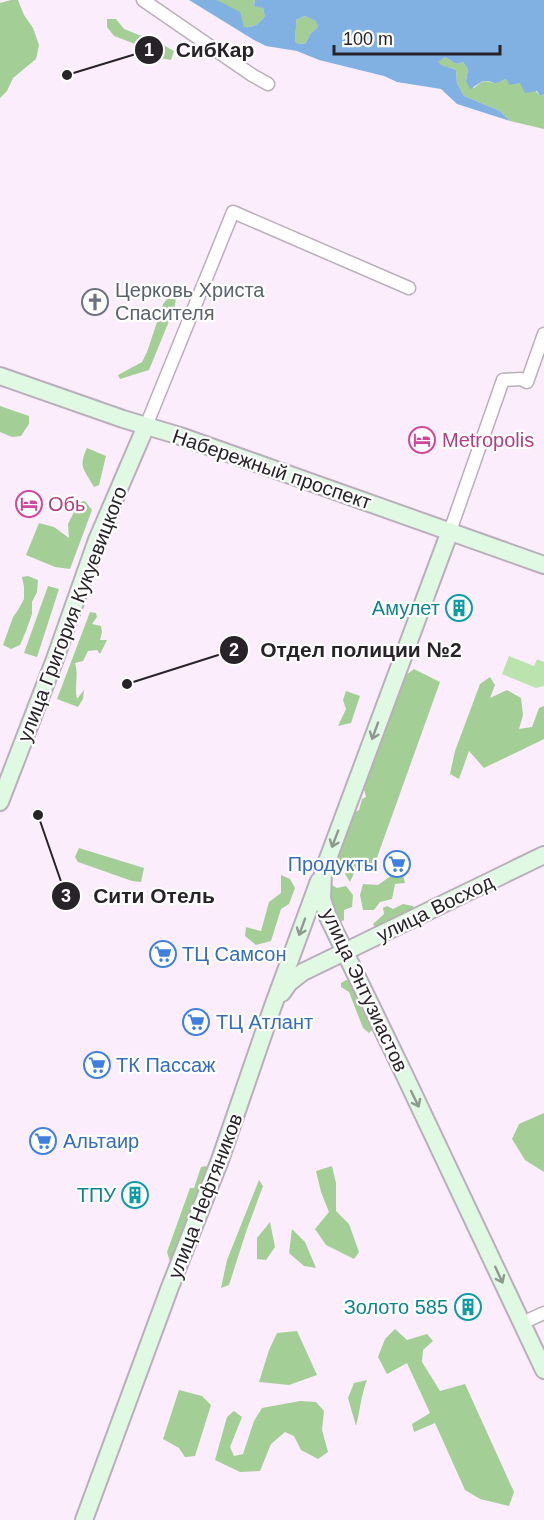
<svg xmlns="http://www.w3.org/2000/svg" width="544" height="1520" font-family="Arial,sans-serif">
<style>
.green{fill:#bae3ae}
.forest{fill:#a3ce96}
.water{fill:#81b0e2;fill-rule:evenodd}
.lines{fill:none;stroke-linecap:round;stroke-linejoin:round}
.street-casing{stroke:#bbaebc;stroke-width:15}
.secondary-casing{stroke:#bbaebc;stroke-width:20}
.street{stroke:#fff;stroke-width:12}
.secondary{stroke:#dff9e3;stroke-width:16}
.oneway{stroke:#8d998f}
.labels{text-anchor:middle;stroke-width:4.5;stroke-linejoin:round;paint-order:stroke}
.worship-label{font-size:20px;fill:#5b616d;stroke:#fff;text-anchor:start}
.hotel-label{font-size:20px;fill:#b23c85;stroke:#fff;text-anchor:start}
.street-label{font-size:20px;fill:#282328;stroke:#fff}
.culture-label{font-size:20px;fill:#0d838f;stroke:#fff;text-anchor:end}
.shop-label{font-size:20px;fill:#366cbe;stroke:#fff;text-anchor:start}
.leader{fill:none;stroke:#282328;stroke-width:2}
.callout-dot{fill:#282328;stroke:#fff;stroke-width:2}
.mark-label{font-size:18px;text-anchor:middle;font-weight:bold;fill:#fff}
.callout-label{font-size:21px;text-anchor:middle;font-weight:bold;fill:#282328;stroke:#fff;stroke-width:4.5;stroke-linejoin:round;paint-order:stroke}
</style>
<rect width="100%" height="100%" fill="#fbedfc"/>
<path class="green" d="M509,656L534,666L537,659L544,662V686L536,688L502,674Z"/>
<g class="forest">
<path d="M11,0H18L24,15L33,28L39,45L36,59L13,78L7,91L0,98V3Z"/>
<path d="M217,0H255L254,5L263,8L265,16C259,24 254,28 244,27L224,5Z"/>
<path d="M305,16L317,21L318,27L311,33L305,44L296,43C294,34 297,28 296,20Z"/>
<path d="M107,19H116L124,29L139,35L151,38L174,51L171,60L160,58L146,48L114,36L107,27Z"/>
<path d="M445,57L456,64L463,62L468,69L466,81L474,88C489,73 489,89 505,79C517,83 532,84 540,96L544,94V129L510,121L500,111L464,96L457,83L456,70C449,66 445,69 437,62Z"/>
<path d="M167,299H176L174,309L149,370L120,379L118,375L142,362L147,352L163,304Z"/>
<path d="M0,406L29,416V424L21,436L12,437L0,432Z"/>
<path d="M87,448L106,456L99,485L94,487C84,469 78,467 87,448Z"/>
<path d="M85,501L92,510L70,569L55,567L26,555L39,523L54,527L69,538L68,524L79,502Z"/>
<path d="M28,576L38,580L37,592L32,602V614L26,631L20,645L11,649L3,645L13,617L18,610L24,599V587L22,577Z"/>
<path d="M48,586L59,589L37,657L24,653Z"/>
<path d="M90,612L96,613L97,617L92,624L101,626L102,632L100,640H107L100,654L97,650L88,651L83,661L75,663C79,675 74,687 77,699L84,690L83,699L78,707L57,699Z"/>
<path d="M414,669L440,682L374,866L364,869H356L350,882L345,874L348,865L343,863L336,867L335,862L353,813L359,810L362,799L366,797L364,789L394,700L406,675Z"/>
<path d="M490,677L495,685L490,698L507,690L521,698L523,715L519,729L532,727L539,708L544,706V739L484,768L469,751L459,779L450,774L455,751L480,684Z"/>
<path d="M346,691L360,696L351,723L338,726L346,709L343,700Z"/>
<path d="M79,848L144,868L141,882L132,881L78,862L75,857Z"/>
<path d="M402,871L405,883L395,884L392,899L380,902L374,910H363L360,895L363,884L378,885L392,875Z"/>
<path d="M281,875L290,879L295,888L289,904L281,909L271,941L256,945L245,936L246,927L261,931L269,902L281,893Z"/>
<path d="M332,885L337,888L346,886L353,895L352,907L344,910V920L338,923L330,905L327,887Z"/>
<path d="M403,904L413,906L415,911L376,929L373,924L384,914L383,908L387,906L393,909Z"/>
<path d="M346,980L351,981L355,987L356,998L372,1030L369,1033L363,1028L349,992L341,987V983Z"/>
<path d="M544,1113V1172L525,1160L512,1139L519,1124Z"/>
<path d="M206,1166L208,1171L175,1260L170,1262L167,1252L190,1188H194L201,1167Z"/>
<path d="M332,1166L336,1183V1211L349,1224L359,1252L354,1259L326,1245L315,1229L329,1212L321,1192L316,1171Z"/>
<path d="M259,1180L263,1186L246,1232L229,1285L221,1288L227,1260Z"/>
<path d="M270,1222L275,1247L266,1260L257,1259V1238Z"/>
<path d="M292,1229L305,1242L316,1268L304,1266L289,1253Z"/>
<path d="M395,1329L407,1340L427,1334L433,1341L423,1350L422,1362L440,1391L465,1384L514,1492L509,1506L480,1499L465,1490L435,1423L414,1432L412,1424L430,1413L407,1363L387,1374L378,1357L385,1339Z"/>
<path d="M297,1331L317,1375L289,1385L259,1382L269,1350L277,1333Z"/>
<path d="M367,1380C361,1395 360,1411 356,1426L348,1398L354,1383Z"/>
<path d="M179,1390L202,1396L211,1405L195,1456L185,1457L179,1448L163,1439Z"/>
<path d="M300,1401L316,1402L324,1411L322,1430L328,1452L318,1459L301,1450L294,1436L285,1432L271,1444L260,1471L240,1472L215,1460L227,1417L234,1411L242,1417L230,1447L234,1456L243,1454L254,1421L262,1408Z"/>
</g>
<path class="water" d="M189,0H217L240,12L244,27C254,28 259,24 265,16L263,8L254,6L255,0H544V94L540,96L537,91L525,93L520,83L509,85L508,81L505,79C492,87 495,80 484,81C479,82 475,87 470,89L466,81L468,69L463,62L456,64L445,57L438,62C443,68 449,66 456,70L457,83L464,96L500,111L510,121L457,104L441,89L397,82L384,76L319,60L297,51L266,46L254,40ZM305,16L316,21L318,27L311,33L305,44L296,43C294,35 297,29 296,20Z"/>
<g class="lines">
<defs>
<g id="street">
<path d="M143,0L252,75L268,84"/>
<path d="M146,426L233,212L409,288"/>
<path d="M450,531L503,380L521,379L527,382L544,334"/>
<path d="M522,1323L544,1313"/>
</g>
<g id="secondary">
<path d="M0,376L123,419L180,436L544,565"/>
<path d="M450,531L323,872L322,899L328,917L405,1076L544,1370"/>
<path d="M0,802L55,659L97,540L146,426"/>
<path d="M282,993L289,983L303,972L544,855"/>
<path d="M84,1520L170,1287L220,1160L273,1006L319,881"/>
</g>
</defs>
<use href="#street" class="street-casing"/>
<use href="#secondary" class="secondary-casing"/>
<use href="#street" class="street"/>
<use href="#secondary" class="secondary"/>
</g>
<defs><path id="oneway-shaft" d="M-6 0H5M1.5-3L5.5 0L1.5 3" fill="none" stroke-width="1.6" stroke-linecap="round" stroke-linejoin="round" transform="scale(1.5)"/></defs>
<g class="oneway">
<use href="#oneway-shaft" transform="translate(375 731) rotate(110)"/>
<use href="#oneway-shaft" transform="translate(335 839) rotate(111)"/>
<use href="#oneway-shaft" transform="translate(302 927) rotate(110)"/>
<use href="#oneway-shaft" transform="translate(415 1099) rotate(64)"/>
<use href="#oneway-shaft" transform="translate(499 1275) rotate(65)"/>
</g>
<defs>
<symbol id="church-ring" viewBox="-11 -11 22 22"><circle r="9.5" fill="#fff" stroke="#6b7280" stroke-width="1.5"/><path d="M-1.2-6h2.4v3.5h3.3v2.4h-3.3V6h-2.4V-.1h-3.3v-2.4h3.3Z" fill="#6b7280"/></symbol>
<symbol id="hotel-ring" viewBox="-11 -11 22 22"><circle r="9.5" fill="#fff" stroke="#d1479c" stroke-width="1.5"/><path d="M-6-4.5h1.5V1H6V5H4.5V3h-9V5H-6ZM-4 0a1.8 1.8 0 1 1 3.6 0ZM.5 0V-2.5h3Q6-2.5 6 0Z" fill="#d1479c"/></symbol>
<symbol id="building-ring" viewBox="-11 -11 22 22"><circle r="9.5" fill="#fff" stroke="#0f9aa8" stroke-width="1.5"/><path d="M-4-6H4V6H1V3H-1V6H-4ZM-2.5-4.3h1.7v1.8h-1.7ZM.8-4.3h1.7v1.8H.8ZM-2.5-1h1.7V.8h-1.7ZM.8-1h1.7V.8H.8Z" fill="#0f9aa8"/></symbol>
<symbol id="supermarket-ring" viewBox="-11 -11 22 22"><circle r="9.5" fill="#fff" stroke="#3f7fe0" stroke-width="1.5"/><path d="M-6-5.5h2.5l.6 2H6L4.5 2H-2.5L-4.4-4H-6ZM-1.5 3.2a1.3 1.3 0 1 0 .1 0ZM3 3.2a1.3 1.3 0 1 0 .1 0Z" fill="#3f7fe0"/></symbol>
</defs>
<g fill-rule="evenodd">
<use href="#church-ring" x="80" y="287" width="30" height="30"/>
<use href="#hotel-ring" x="407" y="425" width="30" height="30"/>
<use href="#hotel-ring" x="14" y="489" width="30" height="30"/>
<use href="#building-ring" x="444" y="593" width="30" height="30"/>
<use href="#supermarket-ring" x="382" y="849" width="30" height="30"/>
<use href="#supermarket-ring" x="148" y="939" width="30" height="30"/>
<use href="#supermarket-ring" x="181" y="1007" width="30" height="30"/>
<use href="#supermarket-ring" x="82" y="1050" width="30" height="30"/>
<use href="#supermarket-ring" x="28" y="1126" width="30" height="30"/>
<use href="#building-ring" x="120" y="1180" width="30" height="30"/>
<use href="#building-ring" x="453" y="1292" width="30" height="30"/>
</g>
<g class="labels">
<g class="worship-label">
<text x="115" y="297">Церковь Христа<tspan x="115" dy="23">Спасителя</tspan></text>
</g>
<g class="hotel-label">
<text x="442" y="447">Metropolis</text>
<text x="48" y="511">Обь</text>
</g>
<g class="street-label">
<text transform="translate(272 469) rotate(19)" y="7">Набережный проспект</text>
<text transform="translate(72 614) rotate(-69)" y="7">улица Григория Кукуевицкого</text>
<text transform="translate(435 908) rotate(-26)" y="7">улица Восход</text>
<text transform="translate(365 990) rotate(65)" y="7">улица Энтузиастов</text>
<text transform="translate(205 1196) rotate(-69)" y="7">улица Нефтяников</text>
</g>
<g class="culture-label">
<text x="440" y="615">Амулет</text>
<text x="116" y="1202">ТПУ</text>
<text x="448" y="1314">Золото 585</text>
</g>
<g class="shop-label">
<text x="378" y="871" text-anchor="end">Продукты</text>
<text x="182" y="961">ТЦ Самсон</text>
<text x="216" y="1029">ТЦ Атлант</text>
<text x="116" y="1072">ТК Пассаж</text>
<text x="63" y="1148">Альтаир</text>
</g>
</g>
<path class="leader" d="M67 75L149 50M127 684L234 650M38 815L66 896"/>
<g class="callout-dot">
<circle cx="67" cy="75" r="6"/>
<circle cx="127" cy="684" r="6"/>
<circle cx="38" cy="815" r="6"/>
<circle cx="149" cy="50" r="15"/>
<circle cx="234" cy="650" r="15"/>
<circle cx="66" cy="896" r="15"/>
</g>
<g class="mark-label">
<text x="149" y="56">1</text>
<text x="234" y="656">2</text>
<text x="66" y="902">3</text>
</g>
<g class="callout-label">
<text x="215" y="57">СибКар</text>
<text x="361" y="657">Отдел полиции №2</text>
<text x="154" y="903">Сити Отель</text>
</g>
<path d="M334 45v9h166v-9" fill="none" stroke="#282328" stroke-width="3"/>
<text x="343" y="45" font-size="18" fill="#282328" stroke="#ffffff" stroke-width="4.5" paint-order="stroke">100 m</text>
</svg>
